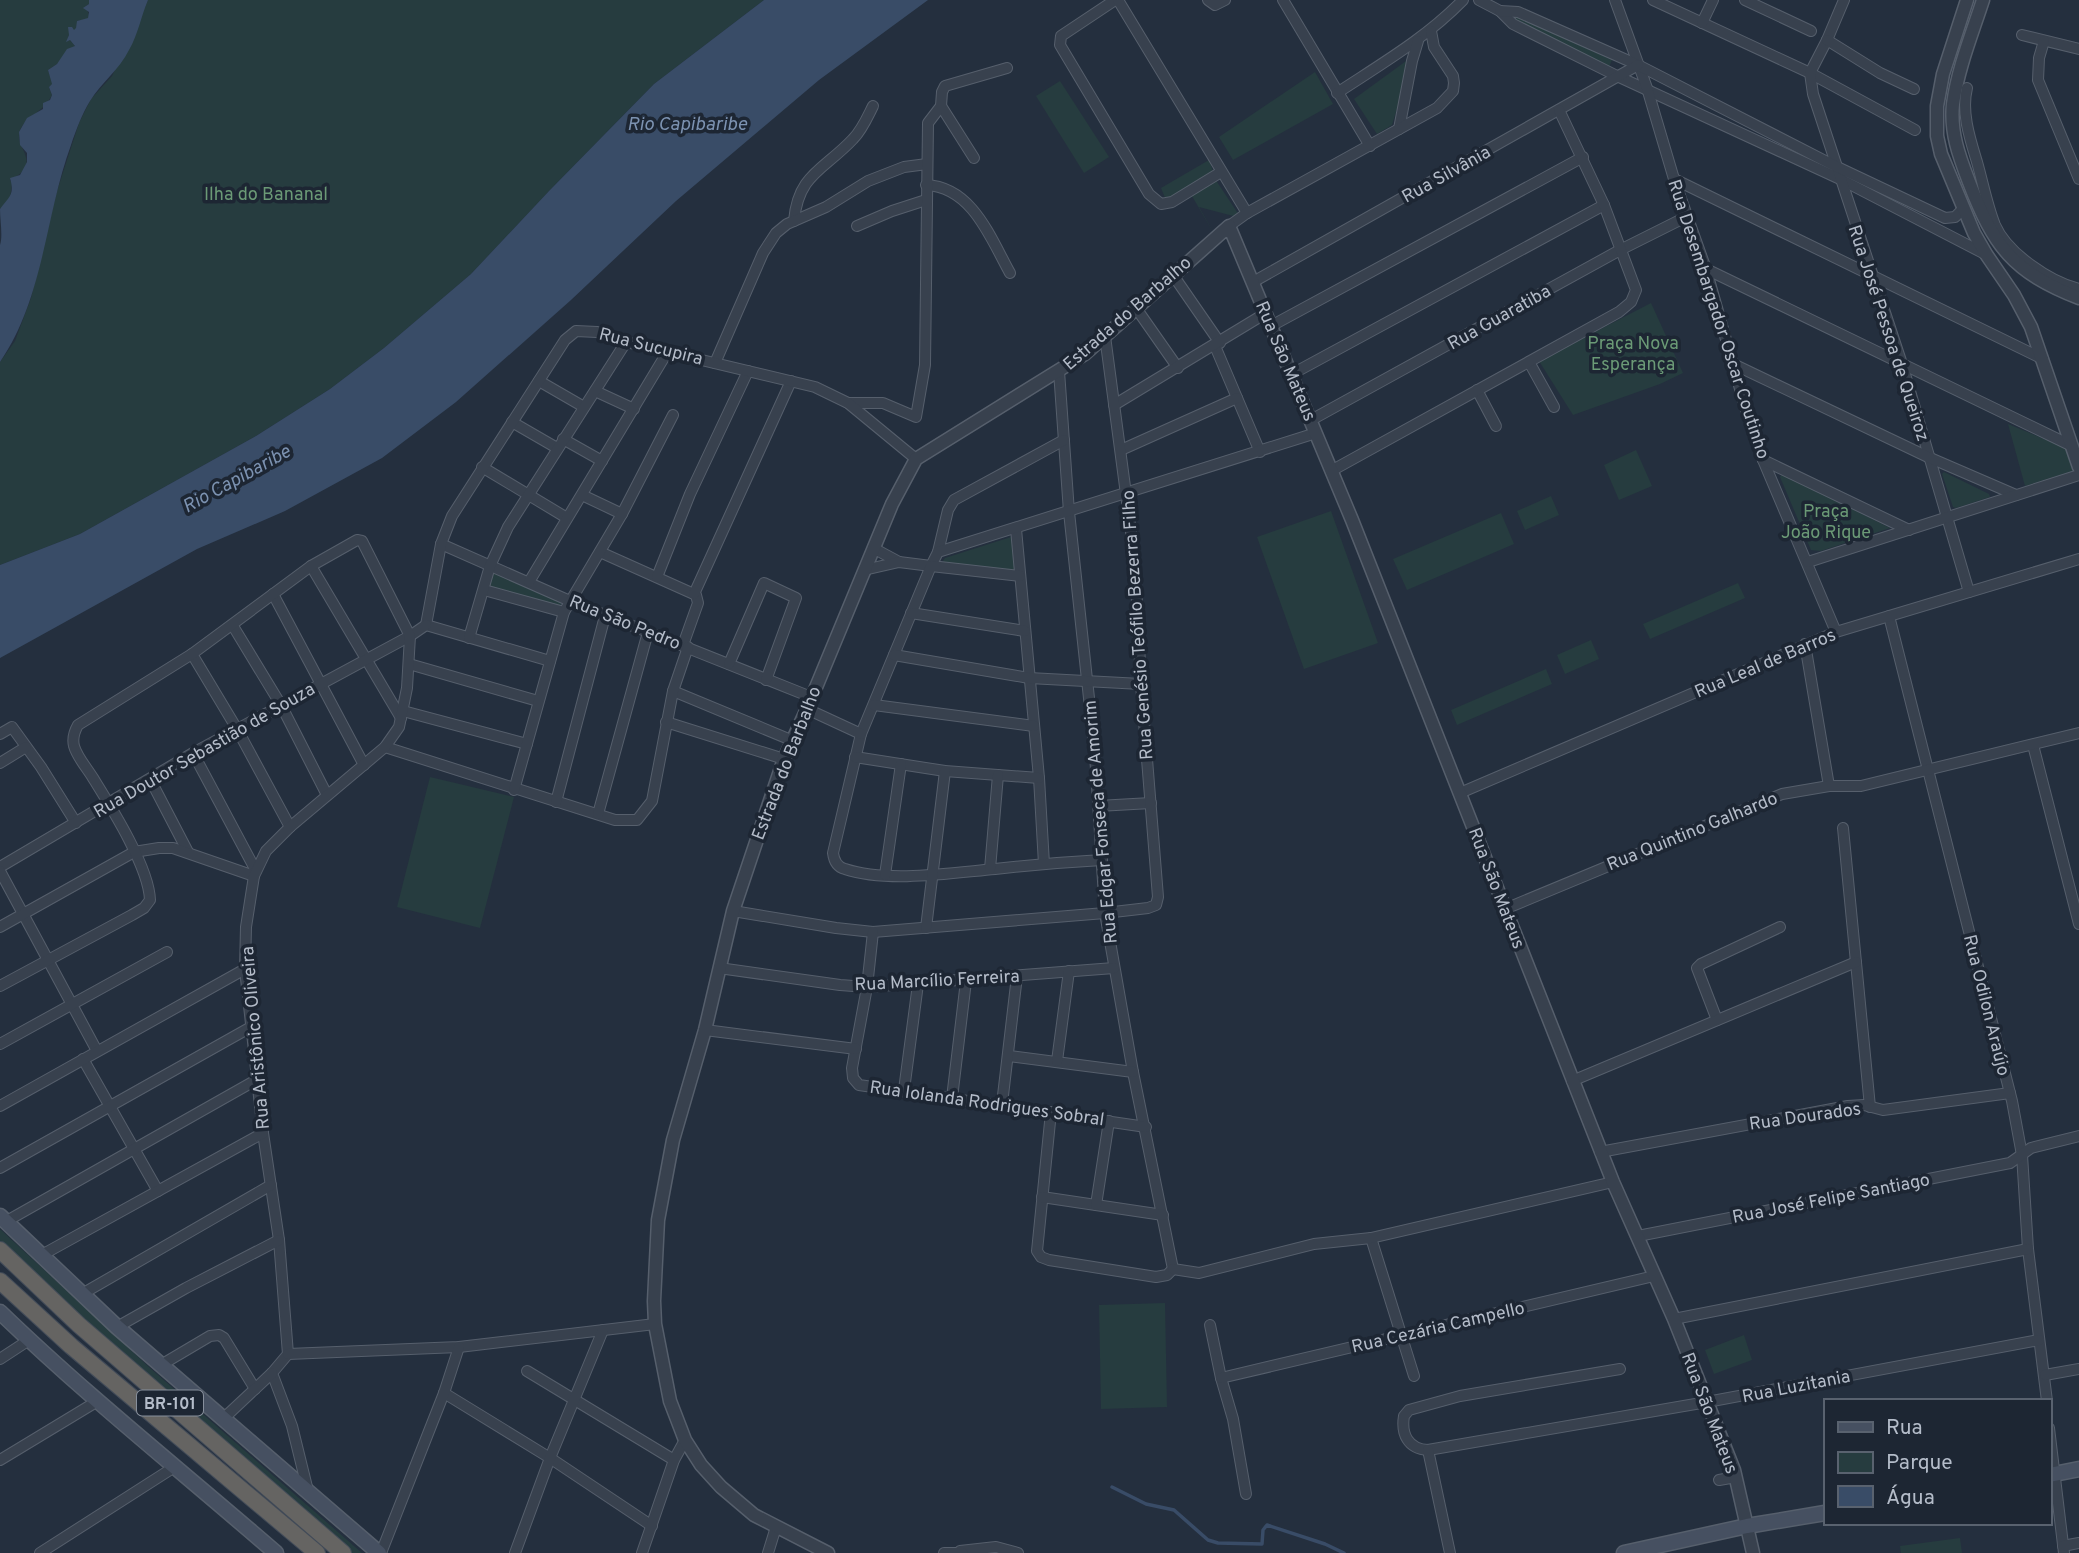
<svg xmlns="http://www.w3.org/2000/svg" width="2079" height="1553" font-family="Overpass,sans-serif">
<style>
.green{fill:#263c3f}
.water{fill:#394c67}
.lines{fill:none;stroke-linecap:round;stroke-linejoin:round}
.stream{stroke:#394c67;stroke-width:3.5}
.minor-casing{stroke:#565f6c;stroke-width:12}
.tertiary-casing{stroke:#565f6c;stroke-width:15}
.secondary-casing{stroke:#565f6c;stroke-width:17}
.trunk-casing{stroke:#434c59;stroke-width:18}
.minor{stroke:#38414e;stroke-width:10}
.tertiary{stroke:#38414e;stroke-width:12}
.secondary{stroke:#465061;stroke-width:14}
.trunk{stroke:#656462;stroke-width:16}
.labels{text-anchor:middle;stroke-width:7;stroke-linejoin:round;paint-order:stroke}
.shield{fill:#1d2633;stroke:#878f9c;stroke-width:2}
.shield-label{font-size:16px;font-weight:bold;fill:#b4bcc9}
.street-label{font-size:18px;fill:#b4bcc9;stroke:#1d2633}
.park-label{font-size:18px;fill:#6b9a76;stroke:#1d2633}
.water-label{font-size:19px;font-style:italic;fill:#7c92b1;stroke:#1d2633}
</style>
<rect width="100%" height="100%" fill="#242f3e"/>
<g class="green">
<path d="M0,0H89V4L86,6L89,15L88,19L77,21V29L69,35L67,41L70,40L75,46L57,64L48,70L53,84L49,87L52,95C43,113 27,115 20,130C13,148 45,163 10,180L12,183L10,200L0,209Z"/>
<path d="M148,0H764L654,84L549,191L471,274L384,348L330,389L256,436L80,534L0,565V362L15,341L31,298L56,194L79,123L91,99L112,76Z"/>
<path d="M1514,15L1612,60L1609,67L1513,20Z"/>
<path d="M1413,56L1392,125L1377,134L1354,99Z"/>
<path d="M1315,72L1333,104L1233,160L1219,137Z"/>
<path d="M1060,81L1109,157L1084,173L1036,96Z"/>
<path d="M1209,160L1213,171L1166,200L1161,188Z"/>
<path d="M1213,176L1241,218L1199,207L1216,237L1189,191Z"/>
<path d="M1651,303L1683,373L1660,384L1573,415L1539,361Z"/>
<path d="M2008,424L2066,448L2073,471L2025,486Z"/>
<path d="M1636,450L1652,486L1619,500L1604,465Z"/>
<path d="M1944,472L1989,494L1990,497L1956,508L1953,507L1942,474Z"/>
<path d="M1782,474L1890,528L1821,551L1811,550L1780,477Z"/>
<path d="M1551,496L1559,515L1525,530L1517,511Z"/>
<path d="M1331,511L1378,643L1304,669L1257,537Z"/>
<path d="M1501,513L1514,544L1407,590L1393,559Z"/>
<path d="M1011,537H1013L1017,567L1013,571L944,564L943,561L945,558Z"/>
<path d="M493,570L562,599L560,608L488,587Z"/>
<path d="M1738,583L1745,598L1650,639L1643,624Z"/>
<path d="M1591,640L1599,659L1565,674L1557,655Z"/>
<path d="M1546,669L1552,684L1457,725L1451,710Z"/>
<path d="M430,777L514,797L480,928L397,907Z"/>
<path d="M0,1229L150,1368L362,1553H349L150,1382L0,1242Z"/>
<path d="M1165,1303L1167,1407L1101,1409L1099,1305Z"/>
<path d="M1744,1335L1752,1360L1714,1374L1705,1350Z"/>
<path d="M1960,1538L1962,1553H1901L1900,1546Z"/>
</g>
<g class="water">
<path d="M89,0H148C141,16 138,35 129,50C119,70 101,83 90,101C82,114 76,130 71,145C45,216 44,298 0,362V245C3,237 0,220 0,209C9,197 15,195 10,178L20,175L27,162V153L20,145L19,132L27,118L43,109V103L50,100L52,95L49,87L52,84L48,70L57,64L67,49L75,46L70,40L66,42L69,35L68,27H72L74,30L76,28L77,21L88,18L89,12L83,8L89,4Z"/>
<path d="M764,0H928L819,80L676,201L571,300L456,402L382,458L285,511L197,549L0,658V565L80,534L256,436L330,389L384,348L471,274L549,191L654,84Z"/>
</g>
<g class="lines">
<path class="stream" d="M1112,1487L1146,1504L1174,1510L1208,1540L1218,1543L1262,1544L1263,1530L1267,1525L1325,1544L1344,1553"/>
<defs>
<g id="minor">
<path d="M1115,0L1061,36L1060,45L1149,194L1161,204L1172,202L1221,172"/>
<path d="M1118,0L1247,213"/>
<path d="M1208,0L1215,5L1225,0"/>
<path d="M1283,0L1370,146"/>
<path d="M1479,0L1500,11L1513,24L1617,76L1840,179L1985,254"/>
<path d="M1615,0L1647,88L1674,179L1706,269L1746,410L1763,460L1836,632"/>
<path d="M1653,0L1810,73L1915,130"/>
<path d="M1745,0L1811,31"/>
<path d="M1844,0L1827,40L1810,73L1813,94L1902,364L1969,592"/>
<path d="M1500,11L1518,12L1638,65L1835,166L1945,218L1955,217L1963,209"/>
<path d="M1702,23L1713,0"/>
<path d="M2022,35L2079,49"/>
<path d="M1827,40L1880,73L1914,89"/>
<path d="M2044,41L2039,58L2038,80L2079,179"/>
<path d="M1967,88C1961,112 1970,139 1977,162C1983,183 1987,205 1995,225C2007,253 2050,282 2079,289"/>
<path d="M1337,93C1381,64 1426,38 1463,0"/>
<path d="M941,106L974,158"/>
<path d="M1399,129L1412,61L1418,41"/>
<path d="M1674,179L2043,359"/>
<path d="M926,185C972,187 990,237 1010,273"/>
<path d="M794,221C798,174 824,170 853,139C862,130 867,118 873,106"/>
<path d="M857,226L892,211L926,200"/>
<path d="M1229,226L1247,213L1437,108L1453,91L1454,83L1453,76L1434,47L1431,31"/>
<path d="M1706,269L2072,446"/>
<path d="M1173,275L1220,343"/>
<path d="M1253,282L1638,65"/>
<path d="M1136,308L1178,368"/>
<path d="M1271,326L1583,157"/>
<path d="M1215,346L1260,452"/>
<path d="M1529,362L1554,407"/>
<path d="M715,363L763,253L776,233L787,224L826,207L868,181L904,167L927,164"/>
<path d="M1733,364L1928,457L2016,495"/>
<path d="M1059,371L1069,512L1095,754L1105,913L1133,1072L1173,1269"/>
<path d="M1292,374L1604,205"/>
<path d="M539,381L584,407"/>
<path d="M1477,390L1496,426"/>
<path d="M595,391L634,409"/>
<path d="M848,403H883L916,417L925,365L928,123L941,106L942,92L945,86L1007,68"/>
<path d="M1114,405L1266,313"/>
<path d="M1311,420L1620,250L1688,216"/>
<path d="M512,422L557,448"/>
<path d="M563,439L602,461"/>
<path d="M1121,450L1237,398"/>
<path d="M1763,460L1909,530"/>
<path d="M482,467L567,518"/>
<path d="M1331,471L1619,312L1631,302L1636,290L1604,205L1559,110"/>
<path d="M582,495L622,514"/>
<path d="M1016,529L1039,778L1044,864"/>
<path d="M441,544L570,601L811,697"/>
<path d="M873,548L899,562"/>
<path d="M600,552L696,595L698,603L683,645"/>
<path d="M938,552L948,510L954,500L1064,440"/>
<path d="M1808,562L2079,475"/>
<path d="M311,566L401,718"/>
<path d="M864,570L899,562L931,566L938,552L1316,433"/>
<path d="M1020,576L931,566L861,734L833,853C834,861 837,867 845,869C887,883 951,873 995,869C1030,865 1066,862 1102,860"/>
<path d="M657,577L690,494L748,371"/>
<path d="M529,582L668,351"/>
<path d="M484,590L564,612"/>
<path d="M273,594L364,765"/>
<path d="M694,594L791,381"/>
<path d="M911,613L1025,631"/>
<path d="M1889,616L2012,1101L2022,1155L2028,1249L2047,1401"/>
<path d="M426,625L441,544L452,516L565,340L576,331L597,332L626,342L815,387L848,403L916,459"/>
<path d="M426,625L550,661"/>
<path d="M233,626L281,705L327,795"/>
<path d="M469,638L490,566L508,527L626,342"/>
<path d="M1805,644L1829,786"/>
<path d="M192,654L237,729L290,827"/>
<path d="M894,655L1029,678L1141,684"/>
<path d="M409,664L538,701"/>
<path d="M729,664L764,583L796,598L766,680"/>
<path d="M673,691L791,740"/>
<path d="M874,705L1034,726"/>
<path d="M807,709L861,734"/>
<path d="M403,711L527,744"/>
<path d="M666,722L784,759"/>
<path d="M0,734L12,727L41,767L76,823"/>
<path d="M2033,745L2079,924"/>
<path d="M385,747L615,820H637L652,801L673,691L688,647"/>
<path d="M193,753L255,869"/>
<path d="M855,757L945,771L1039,778"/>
<path d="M0,763L26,747"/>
<path d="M150,779L188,852"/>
<path d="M514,790L564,612L622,514L673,415"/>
<path d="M1460,793L1836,632L2079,559"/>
<path d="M556,802L605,616"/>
<path d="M1098,806L1151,803"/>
<path d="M598,814L648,632"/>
<path d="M1843,828L1870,1107"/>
<path d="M0,867L193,753L410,636L426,625"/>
<path d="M990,869L998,775"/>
<path d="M0,871L97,1051"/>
<path d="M885,875L901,764"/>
<path d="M1505,909L1782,794L1829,786H1861L2079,733"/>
<path d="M733,911L836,928L873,932L1105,913L1148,908L1156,905L1158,897L1141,684L1135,562L1105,336"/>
<path d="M0,927L134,852L159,848H173L254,876"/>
<path d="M926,928L945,771"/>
<path d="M873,932L867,987L852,1068L853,1078L859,1085L1146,1127"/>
<path d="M719,968L840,985L867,987L1114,968"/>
<path d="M0,986L132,915L144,908L150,900C149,867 111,807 93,778C87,768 77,757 74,746C72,738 74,732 78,725L192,654L311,566L357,540L362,541L410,636L407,688L399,727L385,747L290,827L266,851L254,876L246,927L245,969L263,1133L279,1240L288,1354L272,1373L292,1426L308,1491"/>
<path d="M1717,1020L1697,968L1701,964L1780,927"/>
<path d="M705,1030L856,1049"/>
<path d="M0,1044L167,952"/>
<path d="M1009,1056L1133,1072"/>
<path d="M83,1059L158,1191"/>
<path d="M1057,1061L1069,971"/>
<path d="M1572,1081L1856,962"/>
<path d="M904,1090L918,984"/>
<path d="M952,1098L966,981"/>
<path d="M1002,1104L1017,976"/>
<path d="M0,1106L245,969"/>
<path d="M1051,1112L1037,1251L1041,1257L1049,1260L1156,1277L1167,1275L1173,1269"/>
<path d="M1600,1152L1848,1106L1864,1105L1883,1110L2010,1093"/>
<path d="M0,1168L251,1027"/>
<path d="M1042,1197L1163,1215"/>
<path d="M1096,1205L1109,1121"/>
<path d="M5,1222L258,1079"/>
<path d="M1638,1236L2010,1163L2031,1148L2079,1136"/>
<path d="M1371,1238L1414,1376"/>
<path d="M40,1256L263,1133"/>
<path d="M1173,1269L1199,1273L1314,1244L1371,1238L1613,1182"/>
<path d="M82,1294L271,1185"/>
<path d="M1674,1319L2028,1249"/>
<path d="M1210,1325L1221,1378L1233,1419L1246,1494"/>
<path d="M117,1327L186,1288L279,1240"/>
<path d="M288,1354L459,1347L655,1324"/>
<path d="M0,1359L29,1340"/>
<path d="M161,1365L210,1336L219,1335L224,1338L255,1389"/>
<path d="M1620,1369L1460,1396L1409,1410L1404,1416C1401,1434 1408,1449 1428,1450L1707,1402L2039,1340"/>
<path d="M527,1371L674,1460"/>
<path d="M2045,1375L2079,1369"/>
<path d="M1221,1378L1654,1276"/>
<path d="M444,1393L550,1458L652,1526"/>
<path d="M224,1418L272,1373"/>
<path d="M2049,1428L2064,1553"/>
<path d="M1428,1450L1450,1553"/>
<path d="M0,1460L96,1402"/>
<path d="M1719,1480L1736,1477"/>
<path d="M2063,1546L2079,1543"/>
<path d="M960,1551L996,1547L1018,1553"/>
<path d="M40,1553L176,1466"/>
<path d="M381,1553L444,1393L459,1347"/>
<path d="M515,1553L550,1458L603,1330"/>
<path d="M642,1553L674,1460L685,1440"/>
<path d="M768,1553L776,1527"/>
<path d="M944,1553H963"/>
</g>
<g id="tertiary">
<path d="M1967,0L1943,74L1937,106V136L1941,154L1974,233L1986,254L2014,295L2031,327L2079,467"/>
<path d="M1983,0C1972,34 1958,68 1953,104C1950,132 1959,156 1969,182C1994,247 2013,272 2079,298"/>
<path d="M828,1553L754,1515L721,1487L701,1465L685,1440L670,1401L655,1324L654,1301L658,1220L673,1140L705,1030L733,911L784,759L807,709L892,504L916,459L1085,354L1229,226L1352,520L1613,1182L1674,1319L1707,1402L1734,1470L1753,1553"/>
</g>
<g id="secondary">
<path d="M0,1216L117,1327L379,1553"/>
<path d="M0,1312C88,1397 184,1473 276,1553"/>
<path d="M2049,1475L2079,1469"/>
<path d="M1624,1553L1747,1526L1825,1513"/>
</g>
<g id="trunk">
<path d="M0,1250L79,1325L343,1553"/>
<path d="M0,1281L71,1346L317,1553"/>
</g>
</defs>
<use href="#minor" class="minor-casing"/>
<use href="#tertiary" class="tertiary-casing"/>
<use href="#secondary" class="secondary-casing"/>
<use href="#trunk" class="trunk-casing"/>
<use href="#minor" class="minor"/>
<use href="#tertiary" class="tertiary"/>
<use href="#secondary" class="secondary"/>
<use href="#trunk" class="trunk"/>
</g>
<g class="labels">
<rect class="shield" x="137" y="1390.5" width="66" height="25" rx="5"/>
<g class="shield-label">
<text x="170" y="1409">BR-101</text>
</g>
<g class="street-label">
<text transform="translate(1446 174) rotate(-29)" y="6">Rua Silvânia</text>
<text transform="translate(1127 313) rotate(-41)" y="6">Estrada do Barbalho</text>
<text transform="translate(1499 317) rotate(-29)" y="6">Rua Guaratiba</text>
<text transform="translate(1719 319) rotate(72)" y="6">Rua Desembargador Oscar Coutinho</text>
<text transform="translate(1889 333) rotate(72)" y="6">Rua José Pessoa de Queiroz</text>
<text transform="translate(651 346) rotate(14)" y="6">Rua Sucupira</text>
<text transform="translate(1286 361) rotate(67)" y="6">Rua São Mateus</text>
<text transform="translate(625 622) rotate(22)" y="6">Rua São Pedro</text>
<text transform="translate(1137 625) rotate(-94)" y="6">Rua Genésio Teófilo Bezerra Filho</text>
<text transform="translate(1765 663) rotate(-23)" y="6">Rua Leal de Barros</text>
<text transform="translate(204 750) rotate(-30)" y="6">Rua Doutor Sebastião de Souza</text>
<text transform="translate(786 763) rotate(-69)" y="6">Estrada do Barbalho</text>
<text transform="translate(1100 822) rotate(-95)" y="6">Rua Edgar Fonseca de Amorim</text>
<text transform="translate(1692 831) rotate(-22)" y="6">Rua Quintino Galhardo</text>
<text transform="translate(1497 888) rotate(69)" y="6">Rua São Mateus</text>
<text transform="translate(937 980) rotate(-3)" y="6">Rua Marcílio Ferreira</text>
<text transform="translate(1987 1005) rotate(76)" y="6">Rua Odilon Araújo</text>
<text transform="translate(255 1038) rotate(-95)" y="6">Rua Aristônico Oliveira</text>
<text transform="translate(987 1103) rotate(8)" y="6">Rua Iolanda Rodrigues Sobral</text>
<text transform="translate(1805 1116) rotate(-8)" y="6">Rua Dourados</text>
<text transform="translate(1831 1198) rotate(-11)" y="6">Rua José Felipe Santiago</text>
<text transform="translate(1438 1327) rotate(-13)" y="6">Rua Cezária Campello</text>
<text transform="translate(1796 1386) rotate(-11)" y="6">Rua Luzitania</text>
<text transform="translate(1710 1413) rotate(69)" y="6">Rua São Mateus</text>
</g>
<g class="park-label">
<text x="266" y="200">Ilha do Bananal</text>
<text x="1633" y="349">Praça Nova<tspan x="1633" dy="21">Esperança</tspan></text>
<text x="1826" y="517">Praça<tspan x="1826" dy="21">João Rique</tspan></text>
</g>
<g class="water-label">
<text x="687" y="130">Rio Capibaribe</text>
<text transform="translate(236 478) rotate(-29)" y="7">Rio Capibaribe</text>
</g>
</g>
<rect x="1824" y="1399" width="228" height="126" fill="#1d2633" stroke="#59626f" stroke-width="2"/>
<rect x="1838" y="1422" width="35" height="10" fill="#465061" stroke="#59626f" stroke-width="2"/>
<text x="1886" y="1434" font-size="21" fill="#b4bcc9">Rua</text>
<rect x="1838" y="1452" width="35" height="21" fill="#263c3f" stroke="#59626f" stroke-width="2"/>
<text x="1886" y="1469" font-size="21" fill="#b4bcc9">Parque</text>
<rect x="1838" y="1486" width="35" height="21" fill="#394c67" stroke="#59626f" stroke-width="2"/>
<text x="1886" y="1504" font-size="21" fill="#b4bcc9">Água</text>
</svg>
